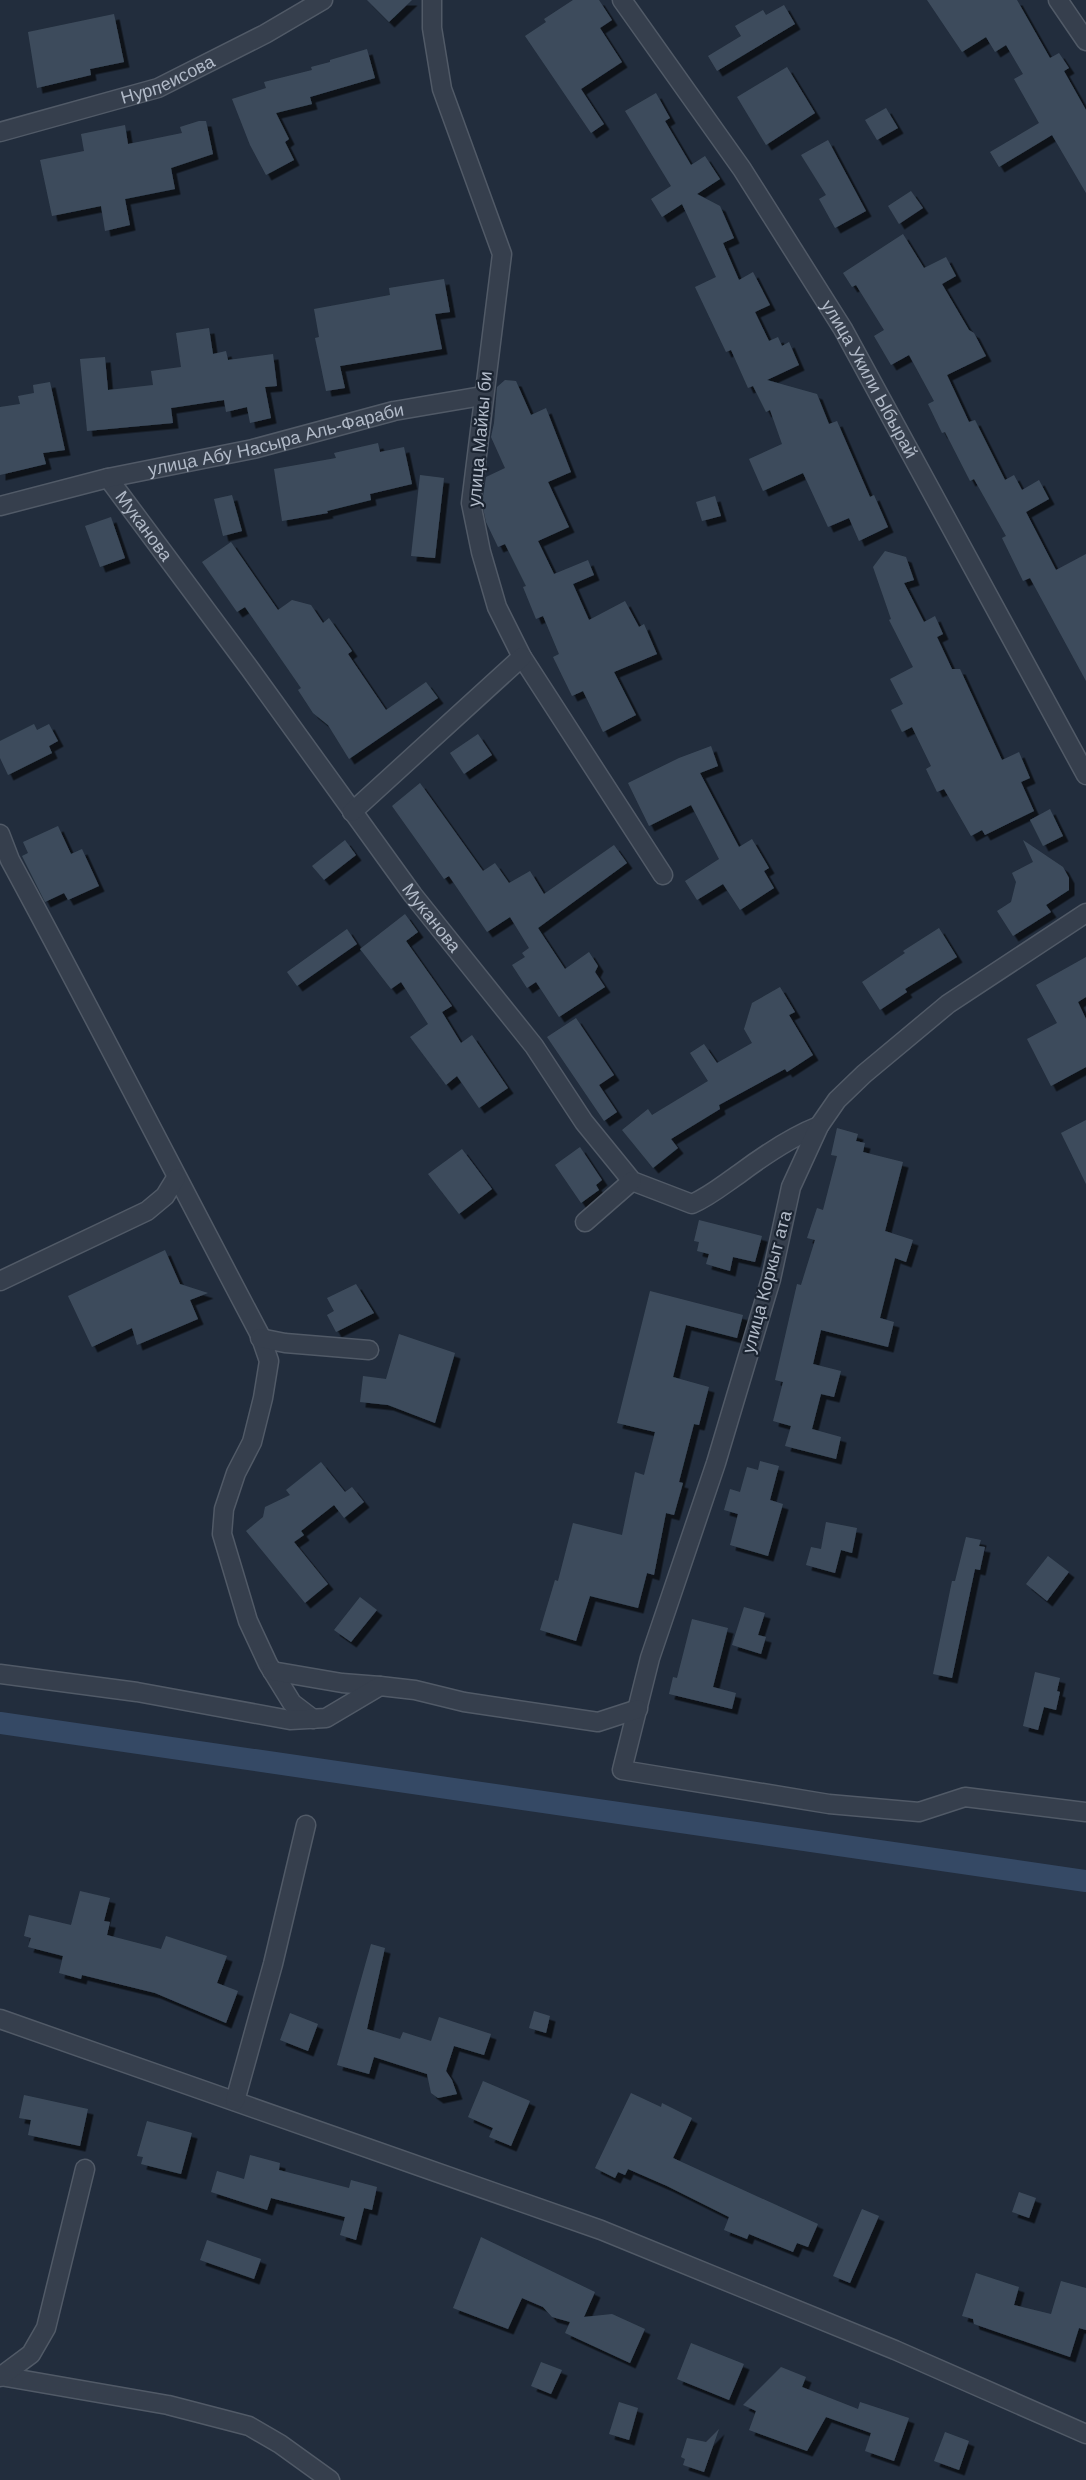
<svg xmlns="http://www.w3.org/2000/svg" width="1086" height="2480" font-family="Helvetica,sans-serif">
<style>
.lines{fill:none;stroke-linecap:round;stroke-linejoin:round}
.canal{stroke:#354965;stroke-width:22}
.building{fill:#3e4c5c;filter:url(#shadow)}
.minor-casing{stroke:#515a67;stroke-width:21}
.minor{stroke:#363f4d;stroke-width:18}
.labels{text-anchor:middle;stroke-width:4.5;stroke-linejoin:round;paint-order:stroke}
.street-label{font-size:18px;fill:#b1bac8;stroke:#1b2431}
</style>
<defs>
<filter id="shadow"><feDropShadow dx="5.5" dy="5.5" stdDeviation="0" flood-color="#0009"/></filter>
</defs>
<rect width="100%" height="100%" fill="#222d3d"/>
<g class="lines">
<path class="canal" d="M0,1723L1086,1881"/>
</g>
<g class="building">
<path d="M367,0H412L389,22Z"/>
<path d="M573,0H599L612,20L600,28L622,62L581,89L604,124L591,133L525,36L546,22L544,19Z"/>
<path d="M927,0H1017L1050,58L1059,53L1069,68L1064,71L1086,110V193L1052,135L999,167L990,152L1039,123L1014,79L1023,74L1006,45L995,52L986,37L962,52Z"/>
<path d="M784,5L795,24L717,71L708,56L741,36L735,26L763,10L766,15Z"/>
<path d="M114,14L124,62L90,69L91,75L37,88L28,32Z"/>
<path d="M367,49L375,78L310,97L312,104L276,113L289,139L285,142L294,160L266,175L250,145L232,99L266,88L264,82L312,70L311,67L330,62V60Z"/>
<path d="M787,67L815,113L766,145L737,97Z"/>
<path d="M656,93L670,118L665,121L691,165L705,156L720,179L697,194L720,206L734,238L723,243L739,280L753,272L770,305L755,312L769,341L778,337L782,346L789,342L799,365L767,380L817,394L829,424L837,421L870,497L874,495L888,527L859,541L849,518L828,527L803,473L763,491L749,459L782,444L770,410L766,412L753,386L748,388L731,350L726,352L695,287L716,277L682,204L662,217L651,199L671,186L625,111Z"/>
<path d="M886,108L898,128L877,140L865,120Z"/>
<path d="M199,121H206L213,154L171,168L175,189L125,199L130,225L105,231L101,206L52,216L40,160L84,151L81,134L125,125L128,144L182,133L180,127Z"/>
<path d="M828,140L866,211L835,228L819,199L826,195L801,155Z"/>
<path d="M911,191L923,208L899,224L888,206Z"/>
<path d="M903,234L924,268L946,257L956,276L942,284L969,330L974,333L986,356L947,375L969,422L975,420L1005,480L1014,475L1022,490L1039,480L1049,499L1026,512L1056,570L1086,554V681L1030,578L1023,581L1002,538L1006,536L974,479L970,481L945,432L942,433L928,404L934,401L909,355L891,365L874,336L884,330L856,285L852,287L843,273Z"/>
<path d="M444,279L450,312L435,314L442,349L340,366L345,388L326,391L315,338L319,337L314,309L390,295L389,288Z"/>
<path d="M209,328L213,354L226,351L228,360L273,354L277,386L265,387L271,418L250,423L247,407L226,412L224,400L171,408L173,423L87,431L80,359L105,357L108,390L153,385L151,371L181,367L176,333Z"/>
<path d="M505,380L516,381L531,415L546,408L571,472L548,482L569,527L538,541L554,574L588,560L594,575L573,584L589,620L625,601L639,627L644,624L657,654L614,672L636,715L603,732L583,691L572,696L553,657L559,654L543,616L536,619L523,587L526,586L505,544L498,547L486,522L482,503L486,477L505,468L491,437L494,423L497,387Z"/>
<path d="M50,382L65,450L43,453L46,464L0,475V407L20,404L18,396L34,393L33,385Z"/>
<path d="M378,443L380,452L404,447L412,484L370,494L371,500L327,511L328,513L282,521L274,469L336,458L334,453Z"/>
<path d="M420,475L444,478L435,558L411,556Z"/>
<path d="M232,495L242,531L223,536L214,499Z"/>
<path d="M715,496L721,516L702,521L696,502Z"/>
<path d="M111,517L125,558L100,567L85,526Z"/>
<path d="M231,542L278,610L292,600L311,605L323,623L329,618L352,651L348,654L386,710L426,682L438,698L349,759L328,725L313,713L298,690L301,688L245,607L237,612L202,562Z"/>
<path d="M885,551L906,557L914,580L904,583L924,622L935,616L943,634L937,637L952,669H960L1002,760L1019,752L1030,778L1021,782L1034,811L985,835L982,830L971,836L944,789L937,792L926,769L931,766L912,727L902,732L891,710L903,704L890,679L913,667L889,620L891,619L873,567Z"/>
<path d="M34,724L37,730L49,724L58,741L49,746L52,753L8,775L0,758V741Z"/>
<path d="M478,734L492,755L464,774L450,753Z"/>
<path d="M711,746L718,766L700,773L739,847L752,839L769,868L764,871L774,888L740,910L723,884L697,900L685,881L719,859L691,805L649,826L628,783L679,758Z"/>
<path d="M420,783L483,871L495,863L509,883L530,871L544,894L614,845L627,863L538,928L565,969L589,952L598,966L595,972L605,987L559,1017L536,982L527,988L512,965L525,957L522,953L529,948L510,917L487,932L449,876L444,879L392,806Z"/>
<path d="M1050,809L1063,836L1043,846L1030,820Z"/>
<path d="M58,826L71,854L82,849L99,886L68,900L64,893L45,902L22,856L28,853L23,842Z"/>
<path d="M345,840L356,855L324,880L312,866Z"/>
<path d="M1023,840L1063,867L1069,878V890L1046,905L1051,912L1013,936L997,911L1011,902L1016,882L1012,873L1033,862Z"/>
<path d="M405,914L418,932L406,941L452,1006L442,1012L461,1043L472,1035L508,1088L479,1108L457,1076L446,1085L410,1037L428,1024L401,982L391,989L360,949Z"/>
<path d="M939,928L957,957L905,989L907,992L880,1010L862,982L905,953L903,951Z"/>
<path d="M347,929L357,944L297,986L287,972Z"/>
<path d="M1086,957V997L1078,1002L1086,1019V1067L1051,1086L1027,1039L1057,1023L1036,985Z"/>
<path d="M780,987L795,1012L789,1015L813,1055L787,1072L785,1069L719,1105L720,1109L671,1139L678,1148L653,1168L622,1130L648,1109L652,1115L708,1081L690,1053L704,1044L717,1063L752,1043L744,1029L752,1003Z"/>
<path d="M576,1018L614,1075L599,1085L617,1112L604,1121L547,1037Z"/>
<path d="M1086,1120V1184L1061,1133Z"/>
<path d="M837,1128L858,1134L856,1141L865,1143L863,1152L903,1162L885,1231L913,1240L906,1262L895,1258L880,1318L894,1322L888,1347L821,1330L813,1364L841,1371L834,1397L821,1394L812,1429L841,1437L836,1459L785,1446L791,1426L773,1421L783,1382L775,1380L797,1284L801,1285L815,1240L807,1238L817,1208L823,1210L837,1156L831,1155Z"/>
<path d="M580,1147L602,1180L596,1185L599,1190L581,1203L555,1165Z"/>
<path d="M462,1149L492,1189L459,1214L428,1174Z"/>
<path d="M699,1220L762,1236L755,1262L733,1257L730,1271L706,1264L709,1254L697,1251L699,1242L694,1241Z"/>
<path d="M165,1250L180,1284L208,1293L190,1300L198,1319L137,1345L132,1328L92,1347L68,1296Z"/>
<path d="M356,1284L374,1313L336,1332L327,1315L334,1311L327,1298Z"/>
<path d="M650,1291L743,1315L737,1338L686,1325L673,1377L709,1387L699,1425L694,1424L679,1482L683,1483L674,1515L666,1513L654,1575L647,1573L638,1608L590,1596L576,1641L540,1630L555,1580L558,1581L573,1523L622,1535L635,1472L644,1475L655,1432L617,1423Z"/>
<path d="M399,1334L455,1353L435,1423L388,1405L360,1402L363,1376L386,1379Z"/>
<path d="M760,1461L779,1466L770,1500L783,1504L768,1556L730,1545L738,1514L724,1510L730,1489L740,1492L747,1467L758,1470Z"/>
<path d="M321,1462L345,1492L352,1487L364,1502L344,1518L334,1505L301,1531L304,1535L294,1542L328,1584L305,1603L246,1531L263,1517L265,1507L290,1495L286,1490Z"/>
<path d="M826,1522L857,1528L852,1553L841,1550L835,1573L806,1565L811,1547L821,1549Z"/>
<path d="M966,1537L981,1540L979,1546L985,1547L980,1570L975,1569L952,1678L933,1674L952,1581H955Z"/>
<path d="M1048,1556L1069,1572L1047,1601L1026,1584Z"/>
<path d="M360,1597L377,1610L351,1642L334,1630Z"/>
<path d="M744,1607L765,1613L758,1635L766,1637L761,1654L732,1645Z"/>
<path d="M692,1619L728,1628L713,1687L736,1693L732,1709L669,1694L673,1677L677,1678Z"/>
<path d="M1035,1672L1060,1678L1057,1691L1060,1692L1056,1710L1044,1707L1038,1730L1023,1726Z"/>
<path d="M80,1891L110,1898L104,1921L110,1922L107,1935L161,1949L166,1936L227,1956L217,1983L238,1991L226,2023L155,1993L82,1975L81,1979L59,1973L63,1956L28,1947L31,1938L24,1936L29,1915L71,1925Z"/>
<path d="M371,1944L385,1948L367,2029L400,2039L403,2032L431,2041L439,2017L491,2034L484,2055L454,2046L446,2071L452,2080L457,2094L438,2098L431,2093L427,2074L374,2057L369,2074L337,2065Z"/>
<path d="M534,2011L550,2016L546,2033L529,2028Z"/>
<path d="M290,2013L318,2024L308,2051L280,2040Z"/>
<path d="M483,2081L530,2101L511,2146L489,2137L493,2128L468,2117Z"/>
<path d="M631,2093L661,2107L662,2103L692,2118L673,2158L818,2224L808,2247L797,2243L793,2252L749,2234L747,2239L724,2230L729,2217L667,2186L628,2169L625,2175L618,2172L615,2178L595,2168Z"/>
<path d="M24,2095L88,2109L80,2146L28,2135L31,2120L19,2118Z"/>
<path d="M147,2121L192,2133L181,2174L141,2164L143,2157L137,2156Z"/>
<path d="M250,2155L280,2163L279,2170L349,2188L351,2180L377,2187L372,2210L364,2208L356,2240L340,2235L345,2217L271,2198L267,2210L211,2192L217,2171L244,2179Z"/>
<path d="M1019,2192L1036,2198L1029,2218L1012,2212Z"/>
<path d="M862,2209L879,2216L850,2283L833,2276Z"/>
<path d="M481,2237L595,2292L584,2317L612,2314L645,2329L630,2363L565,2333L570,2322L552,2317L543,2307L522,2298L508,2329L453,2308Z"/>
<path d="M207,2240L261,2259L254,2279L200,2260Z"/>
<path d="M976,2273L1019,2287L1014,2305L1051,2314L1061,2281L1086,2288V2330L1079,2328L1070,2357L974,2324L973,2319L962,2316Z"/>
<path d="M691,2343L744,2364L729,2400L677,2379Z"/>
<path d="M541,2362L562,2370L551,2394L531,2386Z"/>
<path d="M781,2367L806,2377L802,2387L858,2409L860,2402L909,2418L894,2461L865,2451L871,2433L826,2417L807,2451L749,2430L756,2411L743,2405Z"/>
<path d="M619,2402L638,2408L629,2440L609,2434Z"/>
<path d="M719,2429L704,2472L683,2465L685,2459L681,2457L687,2438L706,2442Z"/>
<path d="M945,2432L969,2441L959,2470L934,2461Z"/>
</g>
<g class="lines">
<defs>
<g id="minor">
<path d="M432,0V28L442,89L502,254L471,503L481,552L497,607L522,657L663,875"/>
<path id="s1" d="M622,0L742,169L843,329L1086,775"/>
<path d="M1058,0L1086,41"/>
<path id="s2" d="M0,132L158,88L265,34L323,0"/>
<path id="s3" d="M108,478L250,669L413,895L534,1046L584,1122L632,1181L692,1204C710,1196 723,1185 739,1174C763,1156 791,1137 819,1126"/>
<path id="s4" d="M0,506L108,478L253,449L394,411L482,396"/>
<path d="M352,812L522,657"/>
<path d="M0,834L10,860C95,1017 176,1176 260,1335L269,1361L263,1398L252,1442L236,1473L224,1509L222,1534L248,1621L268,1664L292,1703L313,1719"/>
<path d="M1086,913L948,1004L864,1074L837,1100L819,1126L791,1187L771,1279L716,1463L650,1658L622,1770L829,1804L919,1812L965,1797L1086,1812"/>
<path d="M585,1222L632,1181"/>
<path d="M0,1281L147,1211L165,1196L176,1178"/>
<path d="M260,1338L285,1343L369,1350"/>
<path d="M272,1671L342,1683L380,1686"/>
<path d="M0,1674L137,1692L290,1720L326,1718L380,1686L415,1690L464,1702L598,1722L638,1709"/>
<path d="M0,2019L601,2230L895,2350L1086,2434"/>
<path d="M235,2101L273,1964L306,1825"/>
<path d="M1,2376L168,2405L249,2426L280,2444L330,2480"/>
<path d="M0,2377L31,2354L46,2328L85,2169"/>
</g>
</defs>
<use href="#minor" class="minor-casing"/>
<use href="#minor" class="minor"/>
</g>
<g class="labels">
<g class="street-label">
<text dy="6" stroke="none"><textPath href="#s2" startOffset="176">Нурпеисова</textPath></text>
<text dy="6" stroke="none"><textPath href="#s1" startOffset="453">улица Укили Ыбырай</textPath></text>
<text transform="translate(480 439) rotate(-85)" y="6">улица Майкы би</text>
<text dy="6" stroke="none"><textPath href="#s4" startOffset="284">улица Абу Насыра Аль-Фараби</textPath></text>
<text dy="6" stroke="none"><textPath href="#s3" startOffset="60">Муканова</textPath></text>
<text dy="6" stroke="none"><textPath href="#s3" startOffset="546">Муканова</textPath></text>
<text transform="translate(767 1282) rotate(-75)" y="6">улица Коркыт ата</text>
</g>
</g>
</svg>
